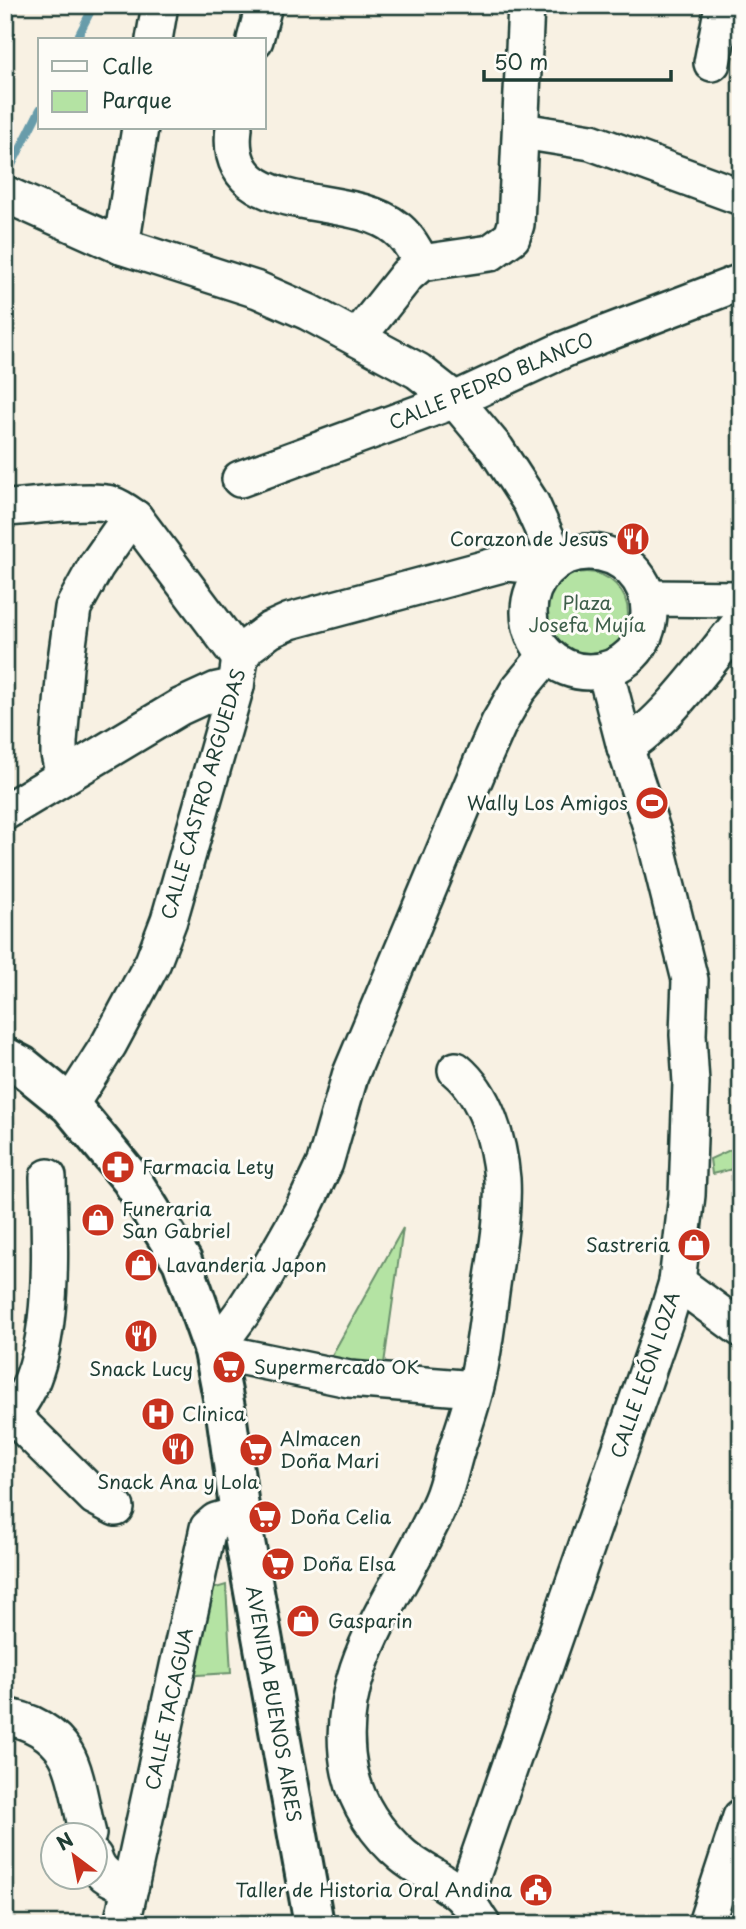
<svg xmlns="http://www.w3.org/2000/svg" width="746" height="1929" font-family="'Playpen Sans',sans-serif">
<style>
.green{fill:#b4e3a3;stroke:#6a906c;stroke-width:2}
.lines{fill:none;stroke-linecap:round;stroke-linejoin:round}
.stream{stroke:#679caa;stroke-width:8}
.minor-casing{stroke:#1f3d34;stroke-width:40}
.major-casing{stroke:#1f3d34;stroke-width:44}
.minor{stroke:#fdfcf7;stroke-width:35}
.major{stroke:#fdfcf7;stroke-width:38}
.labels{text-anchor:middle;stroke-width:6;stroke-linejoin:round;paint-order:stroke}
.street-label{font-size:19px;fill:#1f3d34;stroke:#fdfcf7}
.poi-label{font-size:19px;fill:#1f3d34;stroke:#fdfcf7;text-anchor:start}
.park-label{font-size:19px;fill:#3d5e4a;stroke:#fdfcf7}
</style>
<rect width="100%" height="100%" fill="#f8f1e3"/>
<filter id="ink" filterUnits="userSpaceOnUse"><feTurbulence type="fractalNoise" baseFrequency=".0143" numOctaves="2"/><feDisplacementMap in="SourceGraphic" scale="14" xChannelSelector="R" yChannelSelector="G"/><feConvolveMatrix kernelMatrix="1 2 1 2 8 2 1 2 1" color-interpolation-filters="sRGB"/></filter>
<g filter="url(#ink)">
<g class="green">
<circle cx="586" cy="614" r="42"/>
<path d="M741,1145V1167L712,1174L710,1159Z"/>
<path d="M403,1228L383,1371L327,1364Z"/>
<path d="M226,1585L231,1673L181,1676L202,1592Z"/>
</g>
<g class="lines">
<g class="stream">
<path d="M76,40L94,5"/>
<path d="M5,179L40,109"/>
</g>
<defs>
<g id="minor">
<path d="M154,40L160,5"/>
<path d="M255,40L264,5"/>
<path d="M712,63L723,5"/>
<path d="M234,128C222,222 347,188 396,228C407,236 415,250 421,263"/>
<path d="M522,131L591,142L741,197"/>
<path d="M5,194L121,246L258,290L308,312L418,371L455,400L496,449L531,503L557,561"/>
<path d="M121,246L140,128"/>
<path d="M357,338L407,275L421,263L490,253L512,237L516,224L526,5"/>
<path d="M240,479L455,400L565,349L741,282"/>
<path d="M5,508C31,507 89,498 111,504C120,507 128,513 135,518L240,658"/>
<circle cx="589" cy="612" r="60"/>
<path d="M648,598L741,599"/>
<path d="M625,747C667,721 708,661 741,622"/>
<path d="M64,776L59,754V742L65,667L73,608L96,566L119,533L135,518"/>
<path d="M5,812L180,707L217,690L236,686"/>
<path d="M456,1070C486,1095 499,1142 502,1179C504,1215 497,1250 492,1285C487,1320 484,1356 475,1390C470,1410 463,1430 456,1451C451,1467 448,1485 441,1501C404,1589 328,1670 350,1772C357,1804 377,1834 403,1856C421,1871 446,1881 464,1898C471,1905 476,1916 482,1924"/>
<path d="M70,1105L109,1044L153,962L169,920L236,686L240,658L247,647L270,630L290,621L506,563L530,565L542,574"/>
<path d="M677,1282L741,1329"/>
<path d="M475,1389L349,1379L214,1351L242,1313L260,1285L303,1209L325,1163L350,1076L482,761L499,723L518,690L547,655"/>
<path d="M11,1414L95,1497L116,1508"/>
<path d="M5,1419C60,1376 49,1241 48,1177"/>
<path d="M5,1717C28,1719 54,1733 66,1754C77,1772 82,1812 88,1834"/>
<path d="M94,1857C99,1875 114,1882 131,1885"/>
<path d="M464,1899L666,1318L677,1282L687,1195L691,1083L688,1035L690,980L655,839L625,747L605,670"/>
<path d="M122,1924L208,1528L216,1521L240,1514"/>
<path d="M706,1924L741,1817"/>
</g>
<path id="major" d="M5,1057L22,1066L70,1105L131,1179L182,1261L214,1351L226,1413L240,1514L314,1924"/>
</defs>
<use href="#minor" class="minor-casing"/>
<use href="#major" class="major-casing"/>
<use href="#minor" class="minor"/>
<use href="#major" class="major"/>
</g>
</g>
<defs>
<symbol id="restaurant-disc" viewBox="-11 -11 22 22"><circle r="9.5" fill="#c8321e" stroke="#fdfcf7"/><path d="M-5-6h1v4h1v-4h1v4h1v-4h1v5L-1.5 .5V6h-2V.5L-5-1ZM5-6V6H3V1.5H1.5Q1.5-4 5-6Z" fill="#fff"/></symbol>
<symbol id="stadium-disc" viewBox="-11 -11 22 22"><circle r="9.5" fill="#c8321e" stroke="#fdfcf7"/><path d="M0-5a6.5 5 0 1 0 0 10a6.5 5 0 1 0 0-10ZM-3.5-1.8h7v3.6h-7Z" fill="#fff"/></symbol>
<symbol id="pharmacy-disc" viewBox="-11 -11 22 22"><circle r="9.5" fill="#c8321e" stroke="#fdfcf7"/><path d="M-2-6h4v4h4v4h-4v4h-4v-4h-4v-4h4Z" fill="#fff"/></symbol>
<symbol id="shop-disc" viewBox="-11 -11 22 22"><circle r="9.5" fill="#c8321e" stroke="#fdfcf7"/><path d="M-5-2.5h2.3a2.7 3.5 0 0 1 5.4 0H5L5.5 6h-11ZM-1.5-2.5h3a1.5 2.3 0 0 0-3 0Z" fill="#fff"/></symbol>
<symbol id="supermarket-disc" viewBox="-11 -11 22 22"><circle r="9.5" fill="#c8321e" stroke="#fdfcf7"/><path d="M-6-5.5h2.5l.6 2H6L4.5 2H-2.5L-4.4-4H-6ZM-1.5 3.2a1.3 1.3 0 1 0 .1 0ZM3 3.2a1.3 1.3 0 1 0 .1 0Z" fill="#fff"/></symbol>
<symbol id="hospital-disc" viewBox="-11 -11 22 22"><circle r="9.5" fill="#c8321e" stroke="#fdfcf7"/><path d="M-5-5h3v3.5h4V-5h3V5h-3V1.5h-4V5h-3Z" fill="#fff"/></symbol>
<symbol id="civic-disc" viewBox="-11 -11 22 22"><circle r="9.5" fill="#c8321e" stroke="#fdfcf7"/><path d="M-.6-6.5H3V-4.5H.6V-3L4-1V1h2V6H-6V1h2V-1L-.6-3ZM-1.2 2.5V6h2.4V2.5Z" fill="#fff"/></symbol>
</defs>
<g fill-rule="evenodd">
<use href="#restaurant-disc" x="614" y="520" width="38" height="38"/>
<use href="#stadium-disc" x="633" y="784" width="38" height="38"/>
<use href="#pharmacy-disc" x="99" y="1148" width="38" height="38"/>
<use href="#shop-disc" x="79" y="1201" width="38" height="38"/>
<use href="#shop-disc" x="675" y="1226" width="38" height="38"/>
<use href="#shop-disc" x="122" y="1246" width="38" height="38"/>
<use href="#restaurant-disc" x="122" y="1317" width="38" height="38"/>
<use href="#supermarket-disc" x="210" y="1348" width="38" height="38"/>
<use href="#hospital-disc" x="139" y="1395" width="38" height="38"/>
<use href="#restaurant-disc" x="159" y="1430" width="38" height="38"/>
<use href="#supermarket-disc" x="237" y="1431" width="38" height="38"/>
<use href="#supermarket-disc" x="246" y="1498" width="38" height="38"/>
<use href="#supermarket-disc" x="259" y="1545" width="38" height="38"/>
<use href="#shop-disc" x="284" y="1602" width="38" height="38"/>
<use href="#civic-disc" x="517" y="1871" width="38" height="38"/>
</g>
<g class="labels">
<g class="street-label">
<text transform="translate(491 381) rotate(-23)" y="7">CALLE PEDRO BLANCO</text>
<text transform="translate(203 794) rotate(-74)" y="7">CALLE CASTRO ARGUEDAS</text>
<text transform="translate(645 1375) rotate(-71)" y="7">CALLE LEÓN LOZA</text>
<text transform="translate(274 1704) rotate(80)" y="7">AVENIDA BUENOS AIRES</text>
<text transform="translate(169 1709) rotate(-78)" y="7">CALLE TACAGUA</text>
</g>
<g class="poi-label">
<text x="608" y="546" text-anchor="end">Corazon de Jesus</text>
<text x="628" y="810" text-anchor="end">Wally Los Amigos</text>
<text x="142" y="1174">Farmacia Lety</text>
<text x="122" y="1216">Funeraria<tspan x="122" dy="22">San Gabriel</tspan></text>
<text x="670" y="1252" text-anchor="end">Sastreria</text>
<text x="166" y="1272">Lavanderia Japon</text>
<text x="254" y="1374">Supermercado OK</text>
<text x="141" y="1376" text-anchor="middle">Snack Lucy</text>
<text x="182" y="1421">Clinica</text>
<text x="280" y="1446">Almacen<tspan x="280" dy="22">Doña Mari</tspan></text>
<text x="178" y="1489" text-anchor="middle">Snack Ana y Lola</text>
<text x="290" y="1524">Doña Celia</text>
<text x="302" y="1571">Doña Elsa</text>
<text x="328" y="1628">Gasparin</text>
<text x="512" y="1897" text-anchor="end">Taller de Historia Oral Andina</text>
</g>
<g class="park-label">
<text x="587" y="610">Plaza<tspan x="587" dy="22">Josefa Mujía</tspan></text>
</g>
</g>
<rect width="746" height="1929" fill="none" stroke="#fdfcf7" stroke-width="28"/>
<rect x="14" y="14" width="718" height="1901" fill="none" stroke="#1f3d34" stroke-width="2.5" filter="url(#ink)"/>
<rect x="38" y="38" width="228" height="91" fill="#fdfcf7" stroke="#a4b0a9" stroke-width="2"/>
<rect x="52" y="61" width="35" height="10" fill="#fdfcf7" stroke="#a4b0a9" stroke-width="2"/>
<text x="102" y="74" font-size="21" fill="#1f3d34">Calle</text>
<rect x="52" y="91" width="35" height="21" fill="#b4e3a3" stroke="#a4b0a9" stroke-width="2"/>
<text x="102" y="108" font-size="21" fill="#1f3d34">Parque</text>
<g transform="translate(74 1856) rotate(328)"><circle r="33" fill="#fdfcf7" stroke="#a4b0a9" stroke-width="2"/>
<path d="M0-5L12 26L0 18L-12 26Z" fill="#c8321e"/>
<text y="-10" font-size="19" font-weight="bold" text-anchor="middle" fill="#1f3d34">N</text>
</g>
<path d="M484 70v10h187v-10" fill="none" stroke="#1f3d34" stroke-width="3.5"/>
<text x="494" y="70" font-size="21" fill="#1f3d34" stroke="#fdfcf7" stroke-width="5" paint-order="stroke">50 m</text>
</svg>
